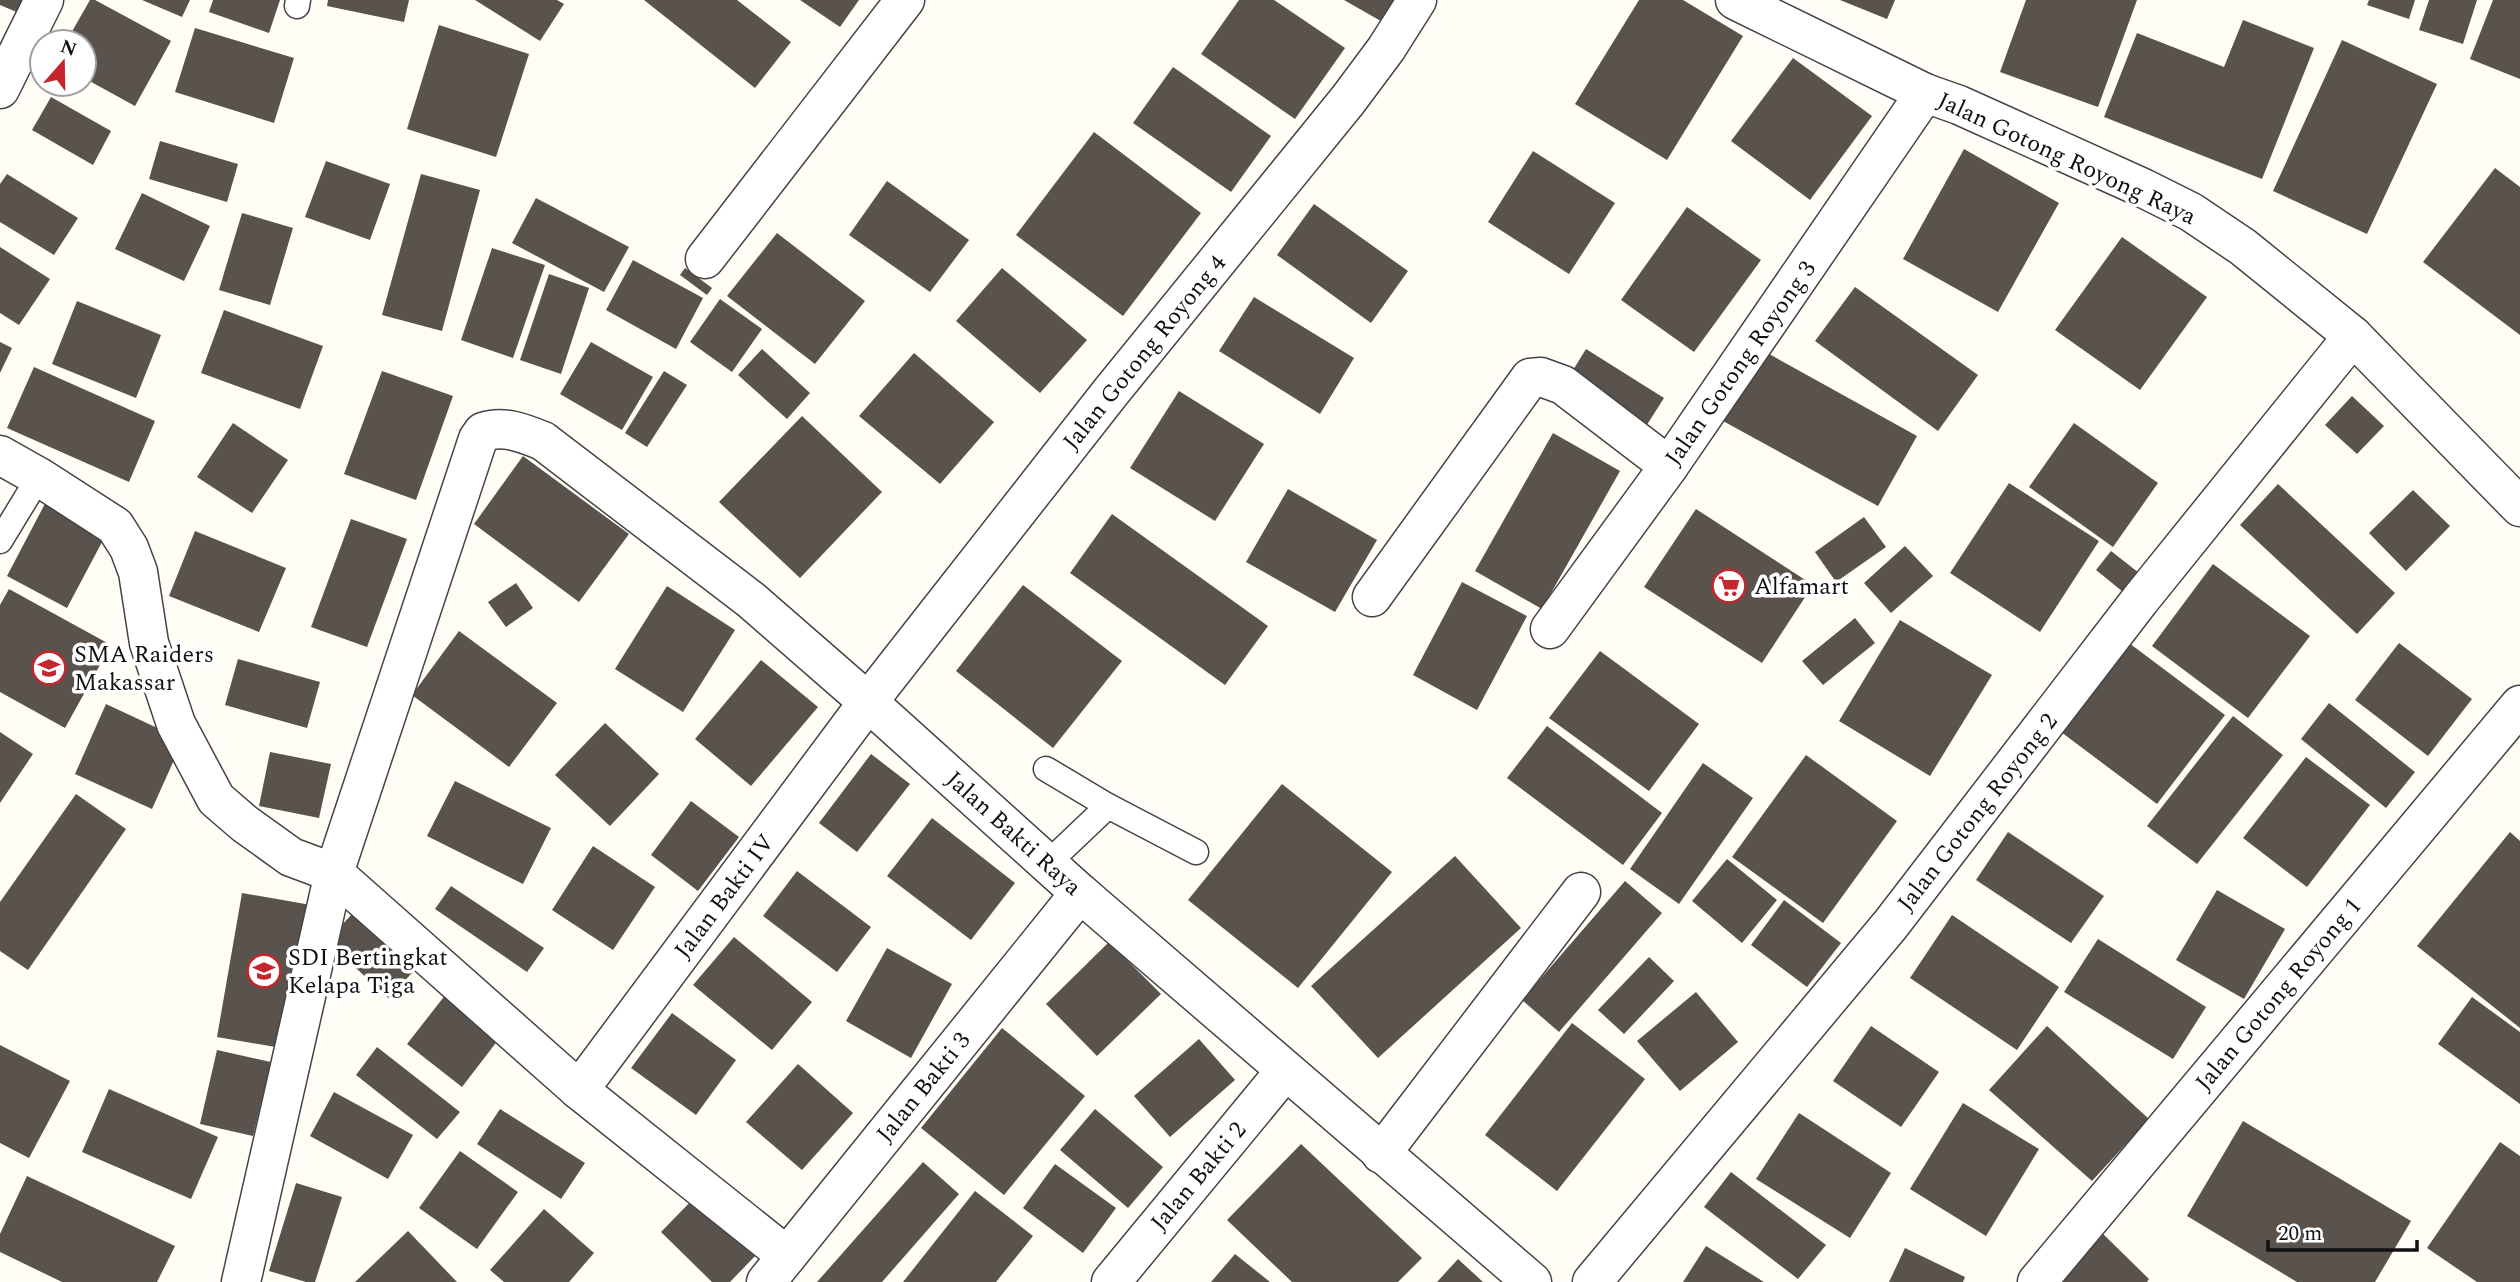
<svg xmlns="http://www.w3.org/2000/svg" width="2520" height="1282" font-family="Spectral,serif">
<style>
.building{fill:#5a524d}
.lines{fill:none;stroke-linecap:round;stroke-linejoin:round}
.service-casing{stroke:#444;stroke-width:27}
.minor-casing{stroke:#444;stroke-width:41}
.service{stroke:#fff;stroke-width:24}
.minor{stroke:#fff;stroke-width:38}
.labels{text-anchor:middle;stroke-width:7;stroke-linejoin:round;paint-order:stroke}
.street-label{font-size:24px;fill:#111;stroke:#fff}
.poi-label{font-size:24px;fill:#111;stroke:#fff;text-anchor:start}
</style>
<rect width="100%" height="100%" fill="#fffdf5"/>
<g class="building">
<path d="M0,0H33L26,16L0,5Z"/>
<path d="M90,0H95L171,41L135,106L84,78V42H66Z"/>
<path d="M142,0H190L182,17Z"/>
<path d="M213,0H280L269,33L209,12Z"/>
<path d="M328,0H409L404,22L327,6Z"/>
<path d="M475,0H557L564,4L540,41Z"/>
<path d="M644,0H737L791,42L755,88Z"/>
<path d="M800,0H859L840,27Z"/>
<path d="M1239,0H1274L1345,48L1295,119L1201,54Z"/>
<path d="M1344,0H1409L1393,28Z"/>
<path d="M1639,0H1683L1743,36L1667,160L1575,104Z"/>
<path d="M1840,0H1895L1887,19Z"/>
<path d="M2026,0H2137L2098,107L2000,72Z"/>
<path d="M2369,0H2415L2409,19L2367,5Z"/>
<path d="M2429,0H2477L2463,44L2419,30Z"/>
<path d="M2493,0H2520V79L2470,59Z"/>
<path d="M2243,20L2314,48L2262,179L2104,117L2137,33L2224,67Z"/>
<path d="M439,25L529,54L496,157L407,129Z"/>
<path d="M195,28L294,58L274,123L175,92Z"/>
<path d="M2342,40L2437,84L2367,234L2273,191Z"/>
<path d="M1793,58L1872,116L1810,200L1731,141Z"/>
<path d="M1173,67L1271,136L1231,192L1133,123Z"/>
<path d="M51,97L111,131L93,165L32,130Z"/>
<path d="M1094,132L1201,213L1123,316L1016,235Z"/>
<path d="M160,141L238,164L227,202L149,179Z"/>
<path d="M1964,149L2059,203L1998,312L1903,259Z"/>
<path d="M1533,151L1615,203L1569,274L1488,222Z"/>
<path d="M326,161L390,184L370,240L305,217Z"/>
<path d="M2495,168L2520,187V335L2423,262Z"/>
<path d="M7,174L78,218L54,255L0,222V184Z"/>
<path d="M421,174L480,190L442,331L382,315Z"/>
<path d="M887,181L969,240L930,292L849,235Z"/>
<path d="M142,193L210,226L184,281L115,249Z"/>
<path d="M536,198L629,247L604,292L512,243Z"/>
<path d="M1314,204L1408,271L1371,323L1277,255Z"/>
<path d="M1687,207L1761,260L1694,352L1621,300Z"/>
<path d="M242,213L293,228L270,305L219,290Z"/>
<path d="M777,233L865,301L815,364L727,296Z"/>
<path d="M2122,237L2207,297L2140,390L2055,330Z"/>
<path d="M0,247L50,279L19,325L0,313Z"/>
<path d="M492,248L545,265L513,358L461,340Z"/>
<path d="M633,260L703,298L676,349L606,310Z"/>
<path d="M685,268L712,288L707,295L680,275Z"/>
<path d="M1002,268L1087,340L1040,393L956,321Z"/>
<path d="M549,274L589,288L561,374L520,360Z"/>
<path d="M1855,287L1978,375L1938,431L1815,341Z"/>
<path d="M1254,297L1354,358L1320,414L1219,351Z"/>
<path d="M720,299L762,329L732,372L690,342Z"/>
<path d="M77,301L161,335L136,398L52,364Z"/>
<path d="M224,310L323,346L300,409L201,373Z"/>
<path d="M0,342L12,348L0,373Z"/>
<path d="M591,342L653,377L622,430L560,394Z"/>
<path d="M762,349L810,393L787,419L738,375Z"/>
<path d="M1586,349L1664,398L1643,431L1565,383Z"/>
<path d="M1762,350L1917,436L1878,506L1723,421Z"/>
<path d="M914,353L994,422L940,484L859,416Z"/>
<path d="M34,367L155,421L129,482L7,428Z"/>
<path d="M382,371L453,396L416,500L344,474Z"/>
<path d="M664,371L687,385L647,447L625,433Z"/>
<path d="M1179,391L1264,444L1215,521L1130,468Z"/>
<path d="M2352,396L2384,426L2357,454L2325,425Z"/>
<path d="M802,416L882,492L800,578L719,502Z"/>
<path d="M233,423L288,460L252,513L197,477Z"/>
<path d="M2074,423L2158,483L2113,547L2029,487Z"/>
<path d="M1553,433L1620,471L1542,609L1475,571Z"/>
<path d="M523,456L629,534L579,602L474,524Z"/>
<path d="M2009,483L2099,541L2040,632L1950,573Z"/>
<path d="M2278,484L2395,593L2357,634L2240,525Z"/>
<path d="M1288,489L1377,540L1335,612L1246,562Z"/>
<path d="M2413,490L2450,526L2406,571L2369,533Z"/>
<path d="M49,496L110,527L67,608L7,576Z"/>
<path d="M1696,509L1813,585L1762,663L1644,587Z"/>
<path d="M1112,514L1268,626L1225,685L1070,573Z"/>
<path d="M1864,517L1886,547L1836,582L1815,552Z"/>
<path d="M351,519L407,539L367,647L311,627Z"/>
<path d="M195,531L286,568L259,632L169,596Z"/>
<path d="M1905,546L1933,576L1891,613L1864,583Z"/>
<path d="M2111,551L2148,580L2133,600L2096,570Z"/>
<path d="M2213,564L2310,636L2248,718L2152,646Z"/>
<path d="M1462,582L1527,616L1477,710L1413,675Z"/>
<path d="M516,583L533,608L506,627L488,602Z"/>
<path d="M1023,585L1122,661L1053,748L956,671Z"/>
<path d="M667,586L735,630L683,712L615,669Z"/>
<path d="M9,589L111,645L65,728L0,692V605Z"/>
<path d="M1855,618L1875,643L1823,685L1802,661Z"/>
<path d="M1900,620L1992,675L1930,776L1839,721Z"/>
<path d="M459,631L557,703L509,767L412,695Z"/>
<path d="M2129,643L2225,715L2157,804L2061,732Z"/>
<path d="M2399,643L2472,699L2428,756L2355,700Z"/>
<path d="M1600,651L1699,724L1649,791L1549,718Z"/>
<path d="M238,659L320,682L307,728L225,705Z"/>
<path d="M761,660L818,707L751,786L695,739Z"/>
<path d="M2329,703L2415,772L2386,808L2301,739Z"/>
<path d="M106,704L183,740L152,809L75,774Z"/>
<path d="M2233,716L2283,755L2197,864L2147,826Z"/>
<path d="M605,723L659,774L610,826L555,775Z"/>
<path d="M1547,726L1662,813L1623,865L1507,778Z"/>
<path d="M0,732L33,754L0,803Z"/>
<path d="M270,752L331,764L319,818L259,806Z"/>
<path d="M871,754L910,784L857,852L819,823Z"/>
<path d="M1806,755L1897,821L1823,923L1732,857Z"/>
<path d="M2306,757L2370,805L2307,887L2243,838Z"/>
<path d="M1703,763L1753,798L1679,904L1630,869Z"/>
<path d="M455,781L551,828L523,884L427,836Z"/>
<path d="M1282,784L1392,872L1298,988L1188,900Z"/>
<path d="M76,794L126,829L28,970L0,951V902Z"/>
<path d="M691,801L739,837L698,891L651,855Z"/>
<path d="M932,818L1015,883L971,940L887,876Z"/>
<path d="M2008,832L2104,896L2071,943L1976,880Z"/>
<path d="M2510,832L2520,841V1028L2417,946Z"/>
<path d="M593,846L655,887L613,950L552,910Z"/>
<path d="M1455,856L1521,928L1378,1058L1311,986Z"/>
<path d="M1727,859L1777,900L1742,943L1692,901Z"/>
<path d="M797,871L871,927L837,972L763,916Z"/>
<path d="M1625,881L1662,913L1559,1032L1522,1000Z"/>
<path d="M451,886L544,948L527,972L435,909Z"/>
<path d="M2217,890L2285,929L2244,999L2176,960Z"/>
<path d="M242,893L311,905L287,1049L217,1037Z"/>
<path d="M1784,900L1841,943L1807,987L1751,945Z"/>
<path d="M353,913L414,971L388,998L327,941Z"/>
<path d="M1952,915L2059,987L2017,1050L1910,978Z"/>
<path d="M734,937L812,1002L772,1050L693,985Z"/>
<path d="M2098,939L2206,1007L2173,1059L2064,992Z"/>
<path d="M1109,942L1161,994L1097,1056L1046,1004Z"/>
<path d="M887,948L952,984L911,1058L846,1021Z"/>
<path d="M1649,957L1674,981L1624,1034L1598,1010Z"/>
<path d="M450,989L505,1031L462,1087L407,1044Z"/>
<path d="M1696,992L1738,1042L1680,1091L1637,1041Z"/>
<path d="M2472,997L2520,1032V1104L2438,1044Z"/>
<path d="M672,1013L736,1060L696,1115L631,1068Z"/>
<path d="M1572,1023L1645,1079L1557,1191L1485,1135Z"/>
<path d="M1871,1026L1939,1072L1901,1127L1833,1081Z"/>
<path d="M2047,1026L2149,1119L2092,1181L1989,1090Z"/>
<path d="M1002,1028L1085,1096L1004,1195L921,1128Z"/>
<path d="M1199,1039L1235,1080L1170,1137L1134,1096Z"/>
<path d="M0,1045L70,1081L29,1158L0,1143Z"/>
<path d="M377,1047L460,1112L437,1139L356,1075Z"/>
<path d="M217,1050L271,1062L253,1136L200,1124Z"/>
<path d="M798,1064L853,1113L802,1170L746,1122Z"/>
<path d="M109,1089L218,1137L191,1199L82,1152Z"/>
<path d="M334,1092L413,1135L388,1179L310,1136Z"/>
<path d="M1963,1103L2039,1149L1986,1236L1910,1189Z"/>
<path d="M500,1109L585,1163L561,1199L477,1144Z"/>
<path d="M1095,1109L1163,1167L1128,1208L1060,1150Z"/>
<path d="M1799,1113L1891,1173L1850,1238L1756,1179Z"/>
<path d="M2243,1121L2411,1221L2375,1282H2297L2187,1216Z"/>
<path d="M2500,1142L2520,1156V1282H2477L2427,1248Z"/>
<path d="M1301,1144L1422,1258L1398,1282H1292L1227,1220Z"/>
<path d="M460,1151L518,1192L477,1249L419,1208Z"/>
<path d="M923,1162L959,1194L882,1282H817Z"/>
<path d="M1055,1164L1116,1208L1083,1253L1023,1208Z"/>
<path d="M1731,1172L1826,1245L1798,1279L1704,1207Z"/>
<path d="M27,1176L175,1246L157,1282H62L0,1252V1234Z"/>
<path d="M296,1183L342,1197L315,1282H306L269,1271Z"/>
<path d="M975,1191L1033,1236L996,1282H903Z"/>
<path d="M697,1195L758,1253L730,1282H712L661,1232Z"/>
<path d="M544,1209L594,1253L569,1282H504L490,1270Z"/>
<path d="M408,1231L457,1282H355Z"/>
<path d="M2100,1231L2149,1279L2147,1282H2063L2056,1275Z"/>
<path d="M1706,1246L1764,1282H1683Z"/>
<path d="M1905,1248L1965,1277L1963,1282H1889Z"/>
<path d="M1235,1254L1270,1282H1211Z"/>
<path d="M1458,1259L1483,1282H1437Z"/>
</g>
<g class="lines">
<defs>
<g id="service">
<path d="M297,6L298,0"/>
<path d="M0,541L39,477"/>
<path d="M1046,769L1108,806L1048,863"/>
<path d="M1108,806L1196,852"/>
</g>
<g id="minor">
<path d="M1735,0L1925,93L1959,105L2143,188L2191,212L2243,247L2353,336L2520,507"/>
<path d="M0,89L44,0"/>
<path d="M705,259L905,0"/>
<path d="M0,455L39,477L115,526L129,548L138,572L149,643L176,724L216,799L245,824L291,857L334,873L579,1090L787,1256"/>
<path d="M1372,597L1530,378L1541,377L1563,385L1669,466"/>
<path d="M1550,629L1669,466L1925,93"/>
<path d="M579,1090L868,702L1110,393L1348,100L1386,49L1417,0"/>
<path d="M1381,1154L1581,892"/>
<path d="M241,1282L334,873L478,439L483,432C504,425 523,433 543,441L751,600L868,702L1080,893L1532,1282"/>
<path d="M766,1282L1080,893"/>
<path d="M1111,1282L1285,1071"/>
<path d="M1592,1282L1891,924L2140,600L2353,336"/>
<path d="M2037,1282L2520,705"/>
</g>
</defs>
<use href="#service" class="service-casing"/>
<use href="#minor" class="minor-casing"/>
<use href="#service" class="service"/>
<use href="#minor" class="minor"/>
</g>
<defs>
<symbol id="supermarket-ring" viewBox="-11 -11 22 22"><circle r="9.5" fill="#fff" stroke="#c4262e" stroke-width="1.5"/><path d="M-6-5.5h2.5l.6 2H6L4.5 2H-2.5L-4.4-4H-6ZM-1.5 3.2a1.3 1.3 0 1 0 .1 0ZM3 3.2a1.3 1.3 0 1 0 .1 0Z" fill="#c4262e"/></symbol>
<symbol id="school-ring" viewBox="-11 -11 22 22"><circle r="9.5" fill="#fff" stroke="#c4262e" stroke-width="1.5"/><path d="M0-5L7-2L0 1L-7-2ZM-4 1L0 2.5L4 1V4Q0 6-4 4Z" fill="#c4262e"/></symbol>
</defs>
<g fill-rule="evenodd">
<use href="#supermarket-ring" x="1710" y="567" width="38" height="38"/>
<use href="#school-ring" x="30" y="649" width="38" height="38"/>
<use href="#school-ring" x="245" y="952" width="38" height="38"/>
</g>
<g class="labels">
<g class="street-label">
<text transform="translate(2067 158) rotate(25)" y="8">Jalan Gotong Royong Raya</text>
<text transform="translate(1144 352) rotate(-51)" y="8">Jalan Gotong Royong 4</text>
<text transform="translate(1740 363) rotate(-55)" y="8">Jalan Gotong Royong 3</text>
<text transform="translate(1977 812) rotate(-52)" y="8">Jalan Gotong Royong 2</text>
<text transform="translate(1014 833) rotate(42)" y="8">Jalan Bakti Raya</text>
<text transform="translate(724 896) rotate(-53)" y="8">Jalan Bakti IV</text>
<text transform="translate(2278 994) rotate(-50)" y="8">Jalan Gotong Royong 1</text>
<text transform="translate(923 1087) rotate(-51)" y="8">Jalan Bakti 3</text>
<text transform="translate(1198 1176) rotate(-50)" y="8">Jalan Bakti 2</text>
</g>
<g class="poi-label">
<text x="1754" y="594">Alfamart</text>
<text x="74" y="662">SMA Raiders<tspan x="74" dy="28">Makassar</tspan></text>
<text x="288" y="965">SDI Bertingkat<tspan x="288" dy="28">Kelapa Tiga</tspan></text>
</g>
</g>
<g transform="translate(63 63) rotate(20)"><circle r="33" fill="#ffffff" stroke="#a0a0a0" stroke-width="2"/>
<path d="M0-5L12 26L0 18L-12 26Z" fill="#c4262e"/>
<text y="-10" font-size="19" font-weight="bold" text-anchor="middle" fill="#111111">N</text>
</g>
<path d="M2268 1240v10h149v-10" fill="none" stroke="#111111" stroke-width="3.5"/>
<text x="2278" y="1240" font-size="21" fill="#111111" stroke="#ffffff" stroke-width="5" paint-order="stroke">20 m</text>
</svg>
